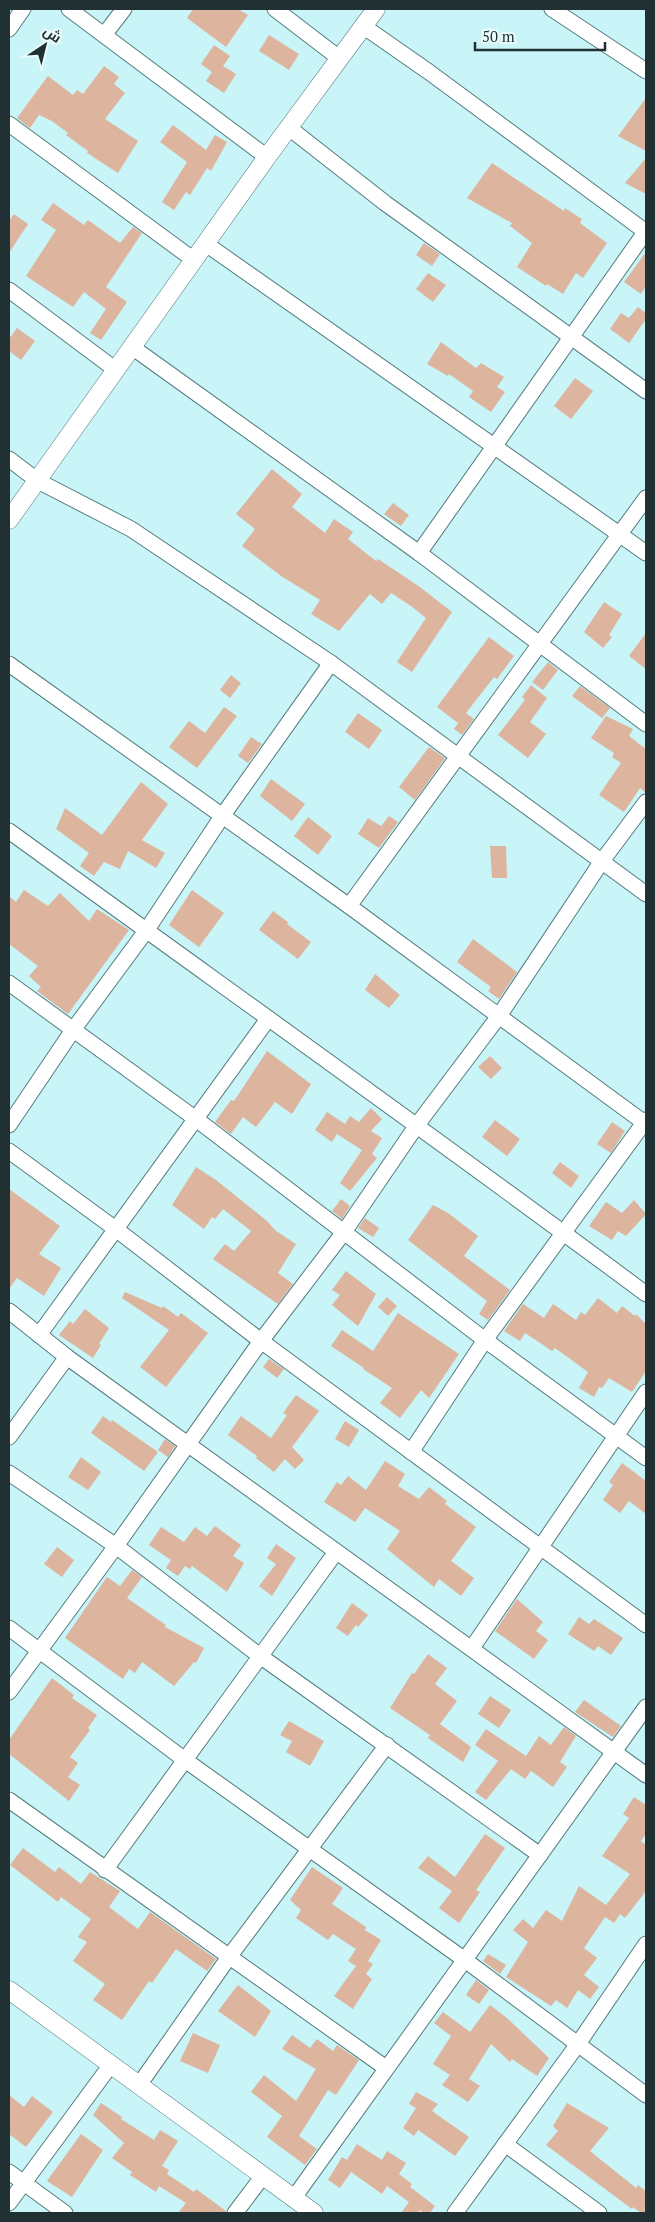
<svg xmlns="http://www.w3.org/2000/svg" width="655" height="2222" font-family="'PT Serif',Cairo,serif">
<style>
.building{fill:#ddb59e}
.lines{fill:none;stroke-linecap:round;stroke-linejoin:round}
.minor-casing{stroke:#547c7f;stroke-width:17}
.tertiary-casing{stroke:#547c7f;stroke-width:19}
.minor{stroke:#fff;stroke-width:15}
.tertiary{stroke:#fff;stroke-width:18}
</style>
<rect width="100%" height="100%" fill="#c9f4f8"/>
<g class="building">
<path d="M193,9H238L248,15L226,47L187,18Z"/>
<path d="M269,35L299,54L289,70L259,51Z"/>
<path d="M214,45L230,56L223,66L236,74L224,93L206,81L212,72L201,64Z"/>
<path d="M104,66L119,77L114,84L125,93L105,119L138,141L118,173L87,153L88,151L66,135L68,133L52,121L39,115L30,128L17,118L48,76L73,95L77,90L83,94Z"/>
<path d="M646,98V151L618,136Z"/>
<path d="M173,125L206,150L215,135L227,142L211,171L207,168L190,195L186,192L174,210L162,202L187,162L160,142Z"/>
<path d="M646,158V194L625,183Z"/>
<path d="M492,163L564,211L565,208L582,219L580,223L607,243L583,278L576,273L563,294L547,284L546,286L517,267L532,243L510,226L512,223L467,198Z"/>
<path d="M53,203L84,225L88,220L120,243L133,227L142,233L106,287L127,302L101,340L90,333L106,309L84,292L73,307L26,276L56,230L41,220Z"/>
<path d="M14,214L28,224L9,253V221Z"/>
<path d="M424,243L440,254L432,266L416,255Z"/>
<path d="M646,252V286L641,294L624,282Z"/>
<path d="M428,273L446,285L433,302L416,289Z"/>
<path d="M638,307L646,313V319L629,343L610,329L621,313L629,318Z"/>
<path d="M17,328L35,341L21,360L9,351V339Z"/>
<path d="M441,342L476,368L481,363L504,377L497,387L505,392L491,412L469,397L473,391L449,374L448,376L427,364Z"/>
<path d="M575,378L593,391L571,419L554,406Z"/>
<path d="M272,469L302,494L292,507L325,533L334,519L353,532L348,539L376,561L378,559L420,587L452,612L412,672L397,662L426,618L411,606L391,593L382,604L370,594L339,631L311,614L320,600L281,576L242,546L255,529L236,514Z"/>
<path d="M393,503L409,515L401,526L384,514Z"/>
<path d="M604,602L622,614L609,635L612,637L603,648L584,632Z"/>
<path d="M646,633V669L629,656Z"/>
<path d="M489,637L514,656L497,679L494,677L466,713L474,719L462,735L454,729L461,719L458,723L437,707Z"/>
<path d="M548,662L558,670L543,690L532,682Z"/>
<path d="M231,675L241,683L230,698L220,690Z"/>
<path d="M531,685L547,698L530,722L546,734L528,758L498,735L525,700L522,697Z"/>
<path d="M580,686L610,708L602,718L572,696Z"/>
<path d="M224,707L237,716L197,768L169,747L189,721L205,733Z"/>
<path d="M358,713L382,730L369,749L345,732Z"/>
<path d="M606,716L633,729L629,736L646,749V793L640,788L624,812L599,795L621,763L612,757L614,753L591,738Z"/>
<path d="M251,737L262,744L248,763L238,756Z"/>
<path d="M429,747L445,758L415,800L399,787Z"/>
<path d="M271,779L305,804L292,821L260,796Z"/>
<path d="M141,782L168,804L142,840L165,853L156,868L128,851L120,869L104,862L94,876L80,866L89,853L56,829L65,808L102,835Z"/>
<path d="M389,816L398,822L379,848L358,834L368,818L381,826Z"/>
<path d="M308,817L332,836L318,855L294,836Z"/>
<path d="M490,846H506L507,878H492Z"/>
<path d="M24,890L48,906L60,893L89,921L97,909L129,930L68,1014L37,991L41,987L29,976L38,966L9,944V896L16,902Z"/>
<path d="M192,890L224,913L199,947L169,925Z"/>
<path d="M273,911L288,922L287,924L311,942L298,959L259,930Z"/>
<path d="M473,939L517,972L499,999L488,991L491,987L457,962Z"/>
<path d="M375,974L400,995L389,1008L365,990Z"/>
<path d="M267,1051L311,1084L292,1114L275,1102L256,1127L243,1117L231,1134L215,1122L231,1100L234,1101Z"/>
<path d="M490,1056L502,1068L491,1079L478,1067Z"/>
<path d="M371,1108L382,1119L371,1131L382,1138L372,1154L377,1158L350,1191L340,1183L362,1150L337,1134L332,1142L315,1130L327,1112L345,1124L350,1116L359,1122Z"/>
<path d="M495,1120L520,1139L507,1156L482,1137Z"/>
<path d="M612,1122L625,1131L611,1153L597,1144Z"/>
<path d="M560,1162L579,1176L571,1188L552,1173Z"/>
<path d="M196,1167L216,1180L267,1221L276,1231L296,1244L278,1273L293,1284L278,1304L213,1259L225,1244L234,1251L251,1231L223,1209L215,1219L212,1217L204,1229L172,1205Z"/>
<path d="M9,1189L60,1226L39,1254L61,1268L44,1296L17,1278L9,1289Z"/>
<path d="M341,1199L350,1206L342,1219L332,1211Z"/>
<path d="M634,1200L646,1214L626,1236L618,1231L612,1240L589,1226L606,1202L622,1213Z"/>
<path d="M433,1205L448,1213L478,1236L464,1256L510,1290L488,1320L479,1314L487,1301L408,1240Z"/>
<path d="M365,1218L379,1228L373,1237L358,1228Z"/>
<path d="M346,1271L376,1294L358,1326L332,1305L340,1295L332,1290Z"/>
<path d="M125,1292L162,1308L163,1306L178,1317L181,1313L208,1333L166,1387L140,1367L169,1330L122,1298Z"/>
<path d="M387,1297L397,1306L388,1316L378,1307Z"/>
<path d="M598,1298L617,1313L622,1306L635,1316L636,1314L646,1324V1371L632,1392L609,1378L602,1388L599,1387L594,1397L579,1388L588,1372L555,1348L552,1351L525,1333L520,1341L504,1331L523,1304L544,1318L553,1304L576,1320L581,1312L585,1315Z"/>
<path d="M85,1309L109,1328L99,1344L101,1345L93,1358L59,1335L70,1321L73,1324Z"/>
<path d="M398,1313L459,1354L429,1398L421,1390L400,1418L380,1403L392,1388L363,1369L364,1368L331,1346L342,1330L373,1351Z"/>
<path d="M269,1359L284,1369L277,1378L263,1367Z"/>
<path d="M296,1395L319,1411L292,1447L304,1460L295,1469L285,1459L274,1472L256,1458L257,1456L228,1435L241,1416L271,1438L287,1415L283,1413Z"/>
<path d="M103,1416L111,1422L112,1420L158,1452L144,1471L91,1433Z"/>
<path d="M345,1421L359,1430L349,1447L335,1439Z"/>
<path d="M165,1439L175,1446L168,1457L158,1450Z"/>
<path d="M81,1457L101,1472L88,1490L68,1477Z"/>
<path d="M385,1461L405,1474L398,1486L419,1499L429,1487L447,1501L445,1504L476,1527L451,1561L474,1578L461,1596L439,1579L434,1587L387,1549L400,1531L365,1508L355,1522L324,1502L337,1482L341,1485L348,1476L366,1490Z"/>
<path d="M622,1463L646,1481V1514L629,1501L620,1513L603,1500L613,1485L609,1482Z"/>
<path d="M215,1526L241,1545L233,1556L244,1563L227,1592L192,1566L190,1569L185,1566L178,1576L166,1568L171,1560L149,1545L161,1527L184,1542L195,1527L207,1536Z"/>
<path d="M276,1544L296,1558L272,1596L259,1586L276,1564L267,1558Z"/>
<path d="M57,1547L74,1560L62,1577L44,1564Z"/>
<path d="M132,1570L142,1577L127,1598L166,1625L165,1627L204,1648L196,1663L194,1662L174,1686L142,1662L135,1673L129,1669L123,1679L65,1638L107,1577L120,1586Z"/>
<path d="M517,1599L543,1622L536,1631L548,1640L534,1659L495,1631Z"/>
<path d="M352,1603L368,1615L358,1627L356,1625L348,1636L336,1628Z"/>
<path d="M579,1617L589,1624L594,1619L623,1638L611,1655L598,1646L594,1651L568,1634Z"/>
<path d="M428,1654L447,1668L435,1684L457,1701L440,1724L471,1747L463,1762L428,1738L430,1735L390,1708L412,1673L414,1674Z"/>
<path d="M52,1678L74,1695L72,1698L97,1715L88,1728L90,1730L70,1757L78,1763L68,1777L80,1785L69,1801L9,1754V1740Z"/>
<path d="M490,1696L511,1710L499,1728L478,1714Z"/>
<path d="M584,1700L621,1726L613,1737L575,1712Z"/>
<path d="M289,1721L324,1741L310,1766L286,1752L292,1741L280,1735Z"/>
<path d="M564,1727L576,1736L560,1762L567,1767L553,1787L531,1771L525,1779L511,1769L486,1800L475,1792L498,1761L475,1745L486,1729L526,1756L539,1736L551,1745Z"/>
<path d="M634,1797L646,1805V1834L641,1841L646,1845V1891L625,1918L620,1914L614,1923L605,1917L584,1948L597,1958L584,1975L599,1987L590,1999L578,1990L567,2008L556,2000L551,2006L506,1977L528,1942L513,1930L523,1919L533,1928L546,1910L562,1921L579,1886L606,1905L630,1874L602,1856L629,1818L623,1814Z"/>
<path d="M485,1834L505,1848L476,1890L480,1892L459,1923L439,1908L452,1891L418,1868L428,1856L455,1877Z"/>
<path d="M23,1848L55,1872L59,1867L81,1884L90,1872L120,1891L109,1907L138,1929L150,1912L216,1959L207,1971L176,1949L152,1983L149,1981L122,2020L93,2000L105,1984L73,1961L87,1942L78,1937L91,1919L61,1897L58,1902L10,1865Z"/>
<path d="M312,1867L343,1888L332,1904L366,1927L365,1930L381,1940L368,1961L373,1964L366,1974L372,1979L353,2009L334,1996L356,1966L348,1961L356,1949L333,1934L328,1940L296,1918L301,1910L290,1900Z"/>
<path d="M488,1954L506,1965L500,1974L483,1961Z"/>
<path d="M476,1980L489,1990L479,2004L466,1995Z"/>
<path d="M238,1985L271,2011L255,2037L218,2011Z"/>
<path d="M490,2005L507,2018L549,2058L537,2076L512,2059L510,2062L491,2044L469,2079L480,2086L468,2102L442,2085L450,2075L433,2064L451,2036L434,2023L443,2012L470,2032Z"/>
<path d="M193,2033L220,2045L208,2073L180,2061Z"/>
<path d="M292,2035L310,2048L317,2039L333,2051L337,2045L359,2060L336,2095L328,2090L299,2136L317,2149L305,2165L267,2137L282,2116L251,2092L264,2075L296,2101L316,2069L282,2049Z"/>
<path d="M416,2092L438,2104L432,2111L469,2137L455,2156L418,2130L414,2136L403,2128L416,2108L409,2104Z"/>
<path d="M9,2095L24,2107L32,2096L53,2112L26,2147L9,2134Z"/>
<path d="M101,2103L122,2117L121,2119L154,2140L160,2130L178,2141L162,2166L169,2170L167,2174L194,2192L196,2189L226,2211V2213H178L186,2203L159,2186L156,2192L130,2175L132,2172L112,2158L124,2143L93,2115Z"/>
<path d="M567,2103L609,2128L590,2151L636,2188L638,2185L646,2191V2213H641L633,2207L632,2209L546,2145L558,2131L553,2126Z"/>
<path d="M81,2134L103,2150L72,2197L47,2181Z"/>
<path d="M357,2144L382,2160L387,2151L406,2163L399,2174L412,2184L410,2187L435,2206L430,2213H424L420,2210L418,2213H401L409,2202L387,2186L382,2194L351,2172L340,2188L328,2180L342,2157L347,2160Z"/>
</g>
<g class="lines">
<defs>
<g id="minor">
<path d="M69,9L267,157"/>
<path d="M275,9L339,58"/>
<path d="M552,9L646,71"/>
<path d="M363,26L429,72L646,232"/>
<path d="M9,29L23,9"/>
<path d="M104,35L124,9"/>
<path d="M9,124L194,260"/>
<path d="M288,127L385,203L646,391"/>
<path d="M206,244L646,553"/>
<path d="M9,290L116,370"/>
<path d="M132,347L419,553L646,724"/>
<path d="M9,459L38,481L131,529L331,663L646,894"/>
<path d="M419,553L646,231"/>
<path d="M9,664L349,906L646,1124"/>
<path d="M9,831C221,985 435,1137 646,1294"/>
<path d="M349,906L646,498"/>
<path d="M9,983L196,1119L485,1340L646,1458"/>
<path d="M9,1125L73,1030L146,931L223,815L331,663"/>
<path d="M9,1151L117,1230L261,1341L646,1625"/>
<path d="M9,1311L67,1357L646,1775"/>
<path d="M39,1335L268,1019"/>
<path d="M9,1437L67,1357"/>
<path d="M411,1452L485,1340L646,1120"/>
<path d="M9,1473L116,1546L260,1656L540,1855"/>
<path d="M9,1628L185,1760L465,1960L646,2095"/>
<path d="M472,1648L646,1392"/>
<path d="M9,1692L116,1546L261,1341L344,1232L417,1125L499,1016L602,861L646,802"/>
<path d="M9,1800L386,2068"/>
<path d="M105,1870L336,1552"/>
<path d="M139,2085L229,1957L387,1745"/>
<path d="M505,2144L599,2213"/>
<path d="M9,2172L65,2213"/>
<path d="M293,2199L646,1707"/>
<path d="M9,2203L110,2066"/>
<path d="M235,2213L263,2176"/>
<path d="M455,2213L578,2044L646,1944"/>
</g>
<g id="tertiary">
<path d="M9,520L267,157L376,9"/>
<path d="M9,1990L314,2213"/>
</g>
</defs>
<use href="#minor" class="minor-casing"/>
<use href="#tertiary" class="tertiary-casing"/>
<use href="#minor" class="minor"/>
<use href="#tertiary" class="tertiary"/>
</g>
<rect width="655" height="2222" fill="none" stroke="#213133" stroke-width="20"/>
<g transform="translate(45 45) rotate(35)" stroke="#ebfcfd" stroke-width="4" paint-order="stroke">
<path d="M0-4L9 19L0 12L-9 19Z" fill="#213133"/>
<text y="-8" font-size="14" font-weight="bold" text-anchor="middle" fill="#213133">ش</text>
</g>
<path d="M475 42v8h130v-8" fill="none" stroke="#213133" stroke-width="2.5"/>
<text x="482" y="42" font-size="15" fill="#213133" stroke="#ebfcfd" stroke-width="4" paint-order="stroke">50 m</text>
</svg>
